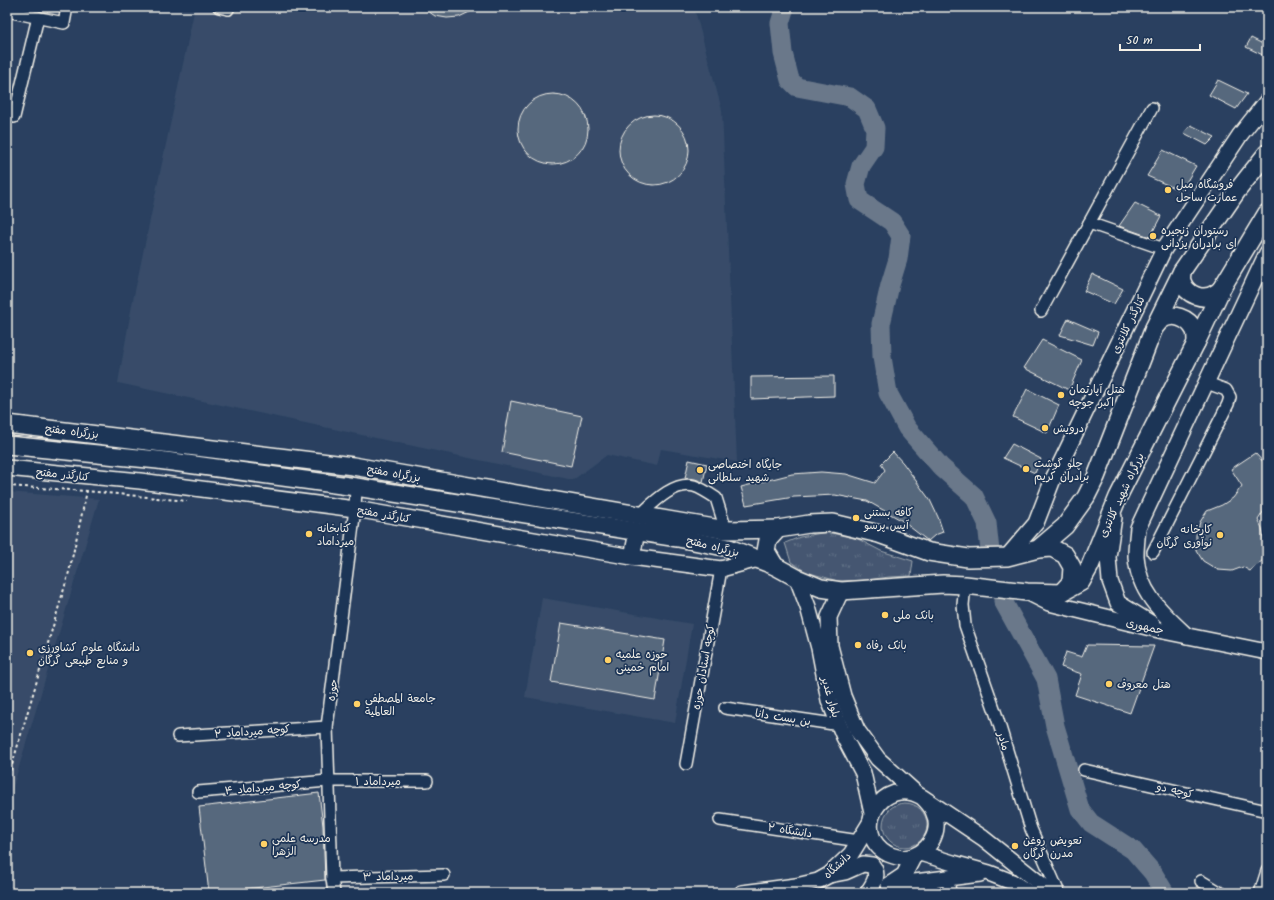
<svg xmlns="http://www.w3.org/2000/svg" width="1274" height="900" font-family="Kalam,'Playpen Sans Arabic',sans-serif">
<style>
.built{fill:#374c69}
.grass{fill:url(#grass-tufts);stroke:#9ca4ac}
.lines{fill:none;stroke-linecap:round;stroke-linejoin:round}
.river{stroke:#6a788a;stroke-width:19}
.building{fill:#56677d;stroke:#f4f1e8}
.minor-casing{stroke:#f4f1e8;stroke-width:14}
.major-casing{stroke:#f4f1e8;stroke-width:18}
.highway-casing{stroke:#f4f1e8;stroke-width:20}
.path{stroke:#f4f1e8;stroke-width:2;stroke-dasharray:3 3;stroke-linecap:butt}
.minor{stroke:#1d3557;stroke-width:11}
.major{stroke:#1d3557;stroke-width:15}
.highway{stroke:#1d3557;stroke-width:17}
.poi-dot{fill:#ffd166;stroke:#1d3557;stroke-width:1.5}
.labels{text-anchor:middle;stroke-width:3.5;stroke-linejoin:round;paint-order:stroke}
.poi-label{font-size:11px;fill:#f4f1e8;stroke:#1d3557;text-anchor:start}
.street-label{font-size:11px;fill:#f4f1e8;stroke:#1d3557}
</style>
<defs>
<pattern id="grass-tufts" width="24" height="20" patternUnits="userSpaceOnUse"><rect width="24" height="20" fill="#445771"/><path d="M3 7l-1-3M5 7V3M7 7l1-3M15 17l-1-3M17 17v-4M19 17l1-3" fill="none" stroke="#607085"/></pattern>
</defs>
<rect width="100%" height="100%" fill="#2a4060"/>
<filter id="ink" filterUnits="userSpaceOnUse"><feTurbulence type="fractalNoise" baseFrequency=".025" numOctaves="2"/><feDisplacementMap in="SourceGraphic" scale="8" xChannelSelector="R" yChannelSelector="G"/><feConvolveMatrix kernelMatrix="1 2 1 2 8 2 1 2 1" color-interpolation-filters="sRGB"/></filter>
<g filter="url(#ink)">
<g class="built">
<path d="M195,7H694L722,110L737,462L661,449L657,466L607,455L573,480L118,383L132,305Z"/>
<path d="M7,492L99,499L7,807Z"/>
<path d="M542,598L692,624L675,723L525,697Z"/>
</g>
<g class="grass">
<path d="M827,532L858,539L881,551L913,561L911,576L889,577L868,580L838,581L806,572L791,562L785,543L800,537Z"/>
<circle cx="905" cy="825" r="22"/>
</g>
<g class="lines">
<g class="river">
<path d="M785,7L780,23L783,53L790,80L797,87L850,97L867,109L875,128L874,147L861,166L856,184L859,200L892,222L901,236L898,259L890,285L881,324L882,357L888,393L907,428L941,467L974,496L987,523L990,551"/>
<path d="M1003,601L1046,679L1055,726L1080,809L1091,823L1133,850L1153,873L1165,893"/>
</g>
</g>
<g class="building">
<path d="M422,7H480L459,17L447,18L435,16Z"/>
<path d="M1251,38L1267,46V57L1246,47Z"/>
<path d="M1218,80L1247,94L1236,109L1209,95Z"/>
<circle cx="553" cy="129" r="35"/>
<circle cx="654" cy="150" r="35"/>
<path d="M1191,125L1215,137L1207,145L1184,133Z"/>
<path d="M1163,150L1196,166L1181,191L1147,176Z"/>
<path d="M1135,203L1161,216L1150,237L1119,226Z"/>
<path d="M1092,274L1123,289L1114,304L1084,291Z"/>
<path d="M1068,319L1098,332L1093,345L1060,335Z"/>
<path d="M1042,340L1082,360L1069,390L1024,368Z"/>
<path d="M834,376V396L751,399V377Z"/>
<path d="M1027,389L1059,405L1047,433L1013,417Z"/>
<path d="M511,401L582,416L571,466L502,452Z"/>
<path d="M1012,444L1041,459L1035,473L1003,458Z"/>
<path d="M893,452L903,463L930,500L938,517L943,532L935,535L928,541L901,520L867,501L835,495L794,497L746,505L741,487L792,474L821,472L846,474L875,483L885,470L881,464Z"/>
<path d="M1255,453L1267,466V506L1258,520L1262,528L1264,541L1267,542V551L1263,560L1250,571L1243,567L1232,571L1218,570L1203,561L1196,550V535L1200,522L1207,511L1222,505L1233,498L1242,486L1231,469Z"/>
<path d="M689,460L707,464L703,482L695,479L685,478Z"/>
<path d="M561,623L665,640L655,700L551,682Z"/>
<path d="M1087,645L1154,646L1130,713L1075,695L1082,674L1061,667L1066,652L1082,657Z"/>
<path d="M319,793L323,826L325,880L209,893L199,807Z"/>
</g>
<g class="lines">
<defs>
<g id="minor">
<path d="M219,7L228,9L229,7"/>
<path d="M7,11L64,23L67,7"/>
<path d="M14,117L38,17"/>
<path d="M1089,223L1164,249"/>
<path d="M1041,311L1152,108"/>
<path d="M640,515C653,503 674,481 694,486C701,488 710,494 716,498L726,530"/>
<path d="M1153,552L1228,404L1230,397L1226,390L1207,383"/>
<path d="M965,585L963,605L965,625L996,714L1031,829L1059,893"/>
<path d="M725,708L840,725"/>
<path d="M178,736L327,727"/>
<path d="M686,764L721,569"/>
<path d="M1084,770L1267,811"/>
<path d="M198,792L328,781H427"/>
<path d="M720,820L859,841"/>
<path d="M332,878L444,875"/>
<path d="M948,878L950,893"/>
<path d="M1201,881L1221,893"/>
<path d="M334,893L332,878L327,727L355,509L356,487"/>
<path d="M1260,893L1267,871"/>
</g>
<g id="major">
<path d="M7,468L140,481L355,509L632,557L721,569L758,559"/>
<path d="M1114,517L1108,557L1110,581L1118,603L1152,624"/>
<path d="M632,557L637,532"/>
<path d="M1007,557L1036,523L1053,479L1164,249L1240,135L1267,101"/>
<path d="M797,578L808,607L819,648L829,700L844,737L863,773L872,813"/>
<path d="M841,591L829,617L830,646L843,696L857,730L878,759L917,794"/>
<path d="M1027,592L1049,603L1163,631L1267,652"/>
<path d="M1187,636C1162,613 1138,592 1136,556C1136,547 1137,537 1138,528L1267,253"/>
<path d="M922,797C926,801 931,806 933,811C943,832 928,855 905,858C899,858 893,856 888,854C848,832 883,774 922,797L983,838L1052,893"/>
<path d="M920,853L953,863L989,873L1012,882L1029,893"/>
<path d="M829,875L845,872L863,864L872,865C880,875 874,883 868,892"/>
<path d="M889,885L904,875L914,856"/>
<path d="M890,885L980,874"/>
<path d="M742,893L796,886L818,881L829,875L851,854L870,823"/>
</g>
<g id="highway">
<path d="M1267,153L1237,191L1182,271L1154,328L1096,477L1086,497L1065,526L1038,549L1007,557L968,558L929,552L879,534L833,523L809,524L778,529L768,540L766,551L775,566L797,578L821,588L841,591L943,584L965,585L1027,592L1061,593L1081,582L1090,566L1118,497L1196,343L1223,286L1267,213"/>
<path d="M1182,271C1182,274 1181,278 1182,281C1186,295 1204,302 1216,293C1218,292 1221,289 1223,286"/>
<path d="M1154,328C1156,326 1158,323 1160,321C1172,311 1189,318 1195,331C1196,334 1196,339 1196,343"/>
<path d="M7,424L353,466L726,530L778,529"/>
<path d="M7,445L158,460L356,487L678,538L729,548L775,566"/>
<path d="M1038,549L1052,548L1065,555L1072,567L1071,582L1061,593"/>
</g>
</defs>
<use href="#minor" class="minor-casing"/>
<use href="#major" class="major-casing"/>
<use href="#highway" class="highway-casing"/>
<g class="path">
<path d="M7,486L87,491L187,501"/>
<path d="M7,782L69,572L87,491"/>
</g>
<use href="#minor" class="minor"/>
<use href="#major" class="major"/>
<use href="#highway" class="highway"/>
</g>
</g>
<g class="poi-dot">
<circle cx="1168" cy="190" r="4"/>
<circle cx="1153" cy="236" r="4"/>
<circle cx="1061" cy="395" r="4"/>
<circle cx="1045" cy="428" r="4"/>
<circle cx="1026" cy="469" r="4"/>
<circle cx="700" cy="470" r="4"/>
<circle cx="856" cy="518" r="4"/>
<circle cx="309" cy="534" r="4"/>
<circle cx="1220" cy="535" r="4"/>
<circle cx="885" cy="615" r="4"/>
<circle cx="858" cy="645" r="4"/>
<circle cx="30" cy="653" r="4"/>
<circle cx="608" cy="660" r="4"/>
<circle cx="1109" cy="684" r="4"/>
<circle cx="357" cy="704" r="4"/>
<circle cx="264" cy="844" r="4"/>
<circle cx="1015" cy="846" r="4"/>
</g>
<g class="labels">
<g class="poi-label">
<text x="1176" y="188">فروشگاه مبل<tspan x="1176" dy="13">عمارت ساحل</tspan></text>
<text x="1161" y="234">رستوران زنجیره<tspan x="1161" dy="13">ای برادران یزدانی</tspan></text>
<text x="1069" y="393">هتل آپارتمان<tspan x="1069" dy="13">اکبر جوجه</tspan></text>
<text x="1053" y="432">درویش</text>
<text x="1034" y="467">چلو گوشت<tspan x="1034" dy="13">برادران کریم</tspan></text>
<text x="708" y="468">جایگاه اختصاصی<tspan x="708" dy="13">شهید سلطانی</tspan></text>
<text x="864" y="516">کافه بستنی<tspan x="864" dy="13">آیس پرسو</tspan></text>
<text x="317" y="532">کتابخانه<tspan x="317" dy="13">میرداماد</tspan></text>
<text x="1212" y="533" text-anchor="end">کارخانه<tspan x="1212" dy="13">نوآوری گرگان</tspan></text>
<text x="893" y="619">بانک ملی</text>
<text x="866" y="649">بانک رفاه</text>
<text x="38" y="651">دانشگاه علوم کشاورزی<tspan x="38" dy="13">و منابع طبیعی گرگان</tspan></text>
<text x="616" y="658">حوزه علمیه<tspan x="616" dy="13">امام خمینی</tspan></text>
<text x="1117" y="688">هتل معروف</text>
<text x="365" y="702">جامعة المصطفی<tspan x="365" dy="13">العالمیة</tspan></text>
<text x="272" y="842">مدرسه علمی<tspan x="272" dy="13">الزهرا</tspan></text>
<text x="1023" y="844">تعویض روغن<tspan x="1023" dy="13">مدرن گرگان</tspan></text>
</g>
<g class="street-label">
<text transform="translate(1128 324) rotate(-64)" y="4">کنارگذر کلانتری</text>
<text transform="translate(72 431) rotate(7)" y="4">بزرگراه مفتح</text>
<text transform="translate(394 473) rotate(10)" y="4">بزرگراه مفتح</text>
<text transform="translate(63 474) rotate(6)" y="4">کنارگذر مفتح</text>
<text transform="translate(1121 495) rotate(-65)" y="4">بزرگراه شهید کلانتری</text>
<text transform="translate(384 514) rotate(10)" y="4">کنارگذر مفتح</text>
<text transform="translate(713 546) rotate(14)" y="4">بزرگراه مفتح</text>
<text transform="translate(1145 626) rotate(13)" y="4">جمهوری</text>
<text transform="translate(703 667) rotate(-80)" y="4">کوچه استادان حوزه</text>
<text transform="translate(332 690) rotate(-83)" y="4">حوزه</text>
<text transform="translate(831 697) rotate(74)" y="4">بلوار غدیر</text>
<text transform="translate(783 717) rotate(9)" y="4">بن بست دانا</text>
<text transform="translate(252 731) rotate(-4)" y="4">کوچه میرداماد ۲</text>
<text transform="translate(1004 741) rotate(74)" y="4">مادر</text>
<text x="378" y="785">۱ میرداماد</text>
<text transform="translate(263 787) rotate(-5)" y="4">کوچه میرداماد ۴</text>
<text transform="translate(1175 790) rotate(13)" y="4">کوچه دو</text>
<text transform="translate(790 830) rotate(9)" y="4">دانشگاه ۲</text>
<text transform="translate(837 865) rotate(-43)" y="4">دانشگاه</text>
<text transform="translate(388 876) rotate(-1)" y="4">۳ میرداماد</text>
</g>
</g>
<rect width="1274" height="900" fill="none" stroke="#1d3557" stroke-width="24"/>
<rect x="12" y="12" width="1250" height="876" fill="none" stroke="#f4f1e8" stroke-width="1.5" filter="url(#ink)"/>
<path d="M1120 44v6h80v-6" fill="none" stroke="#f4f1e8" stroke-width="2"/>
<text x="1126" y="44" font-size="12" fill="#f4f1e8" stroke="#1d3557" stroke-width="3" paint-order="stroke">50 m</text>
</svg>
